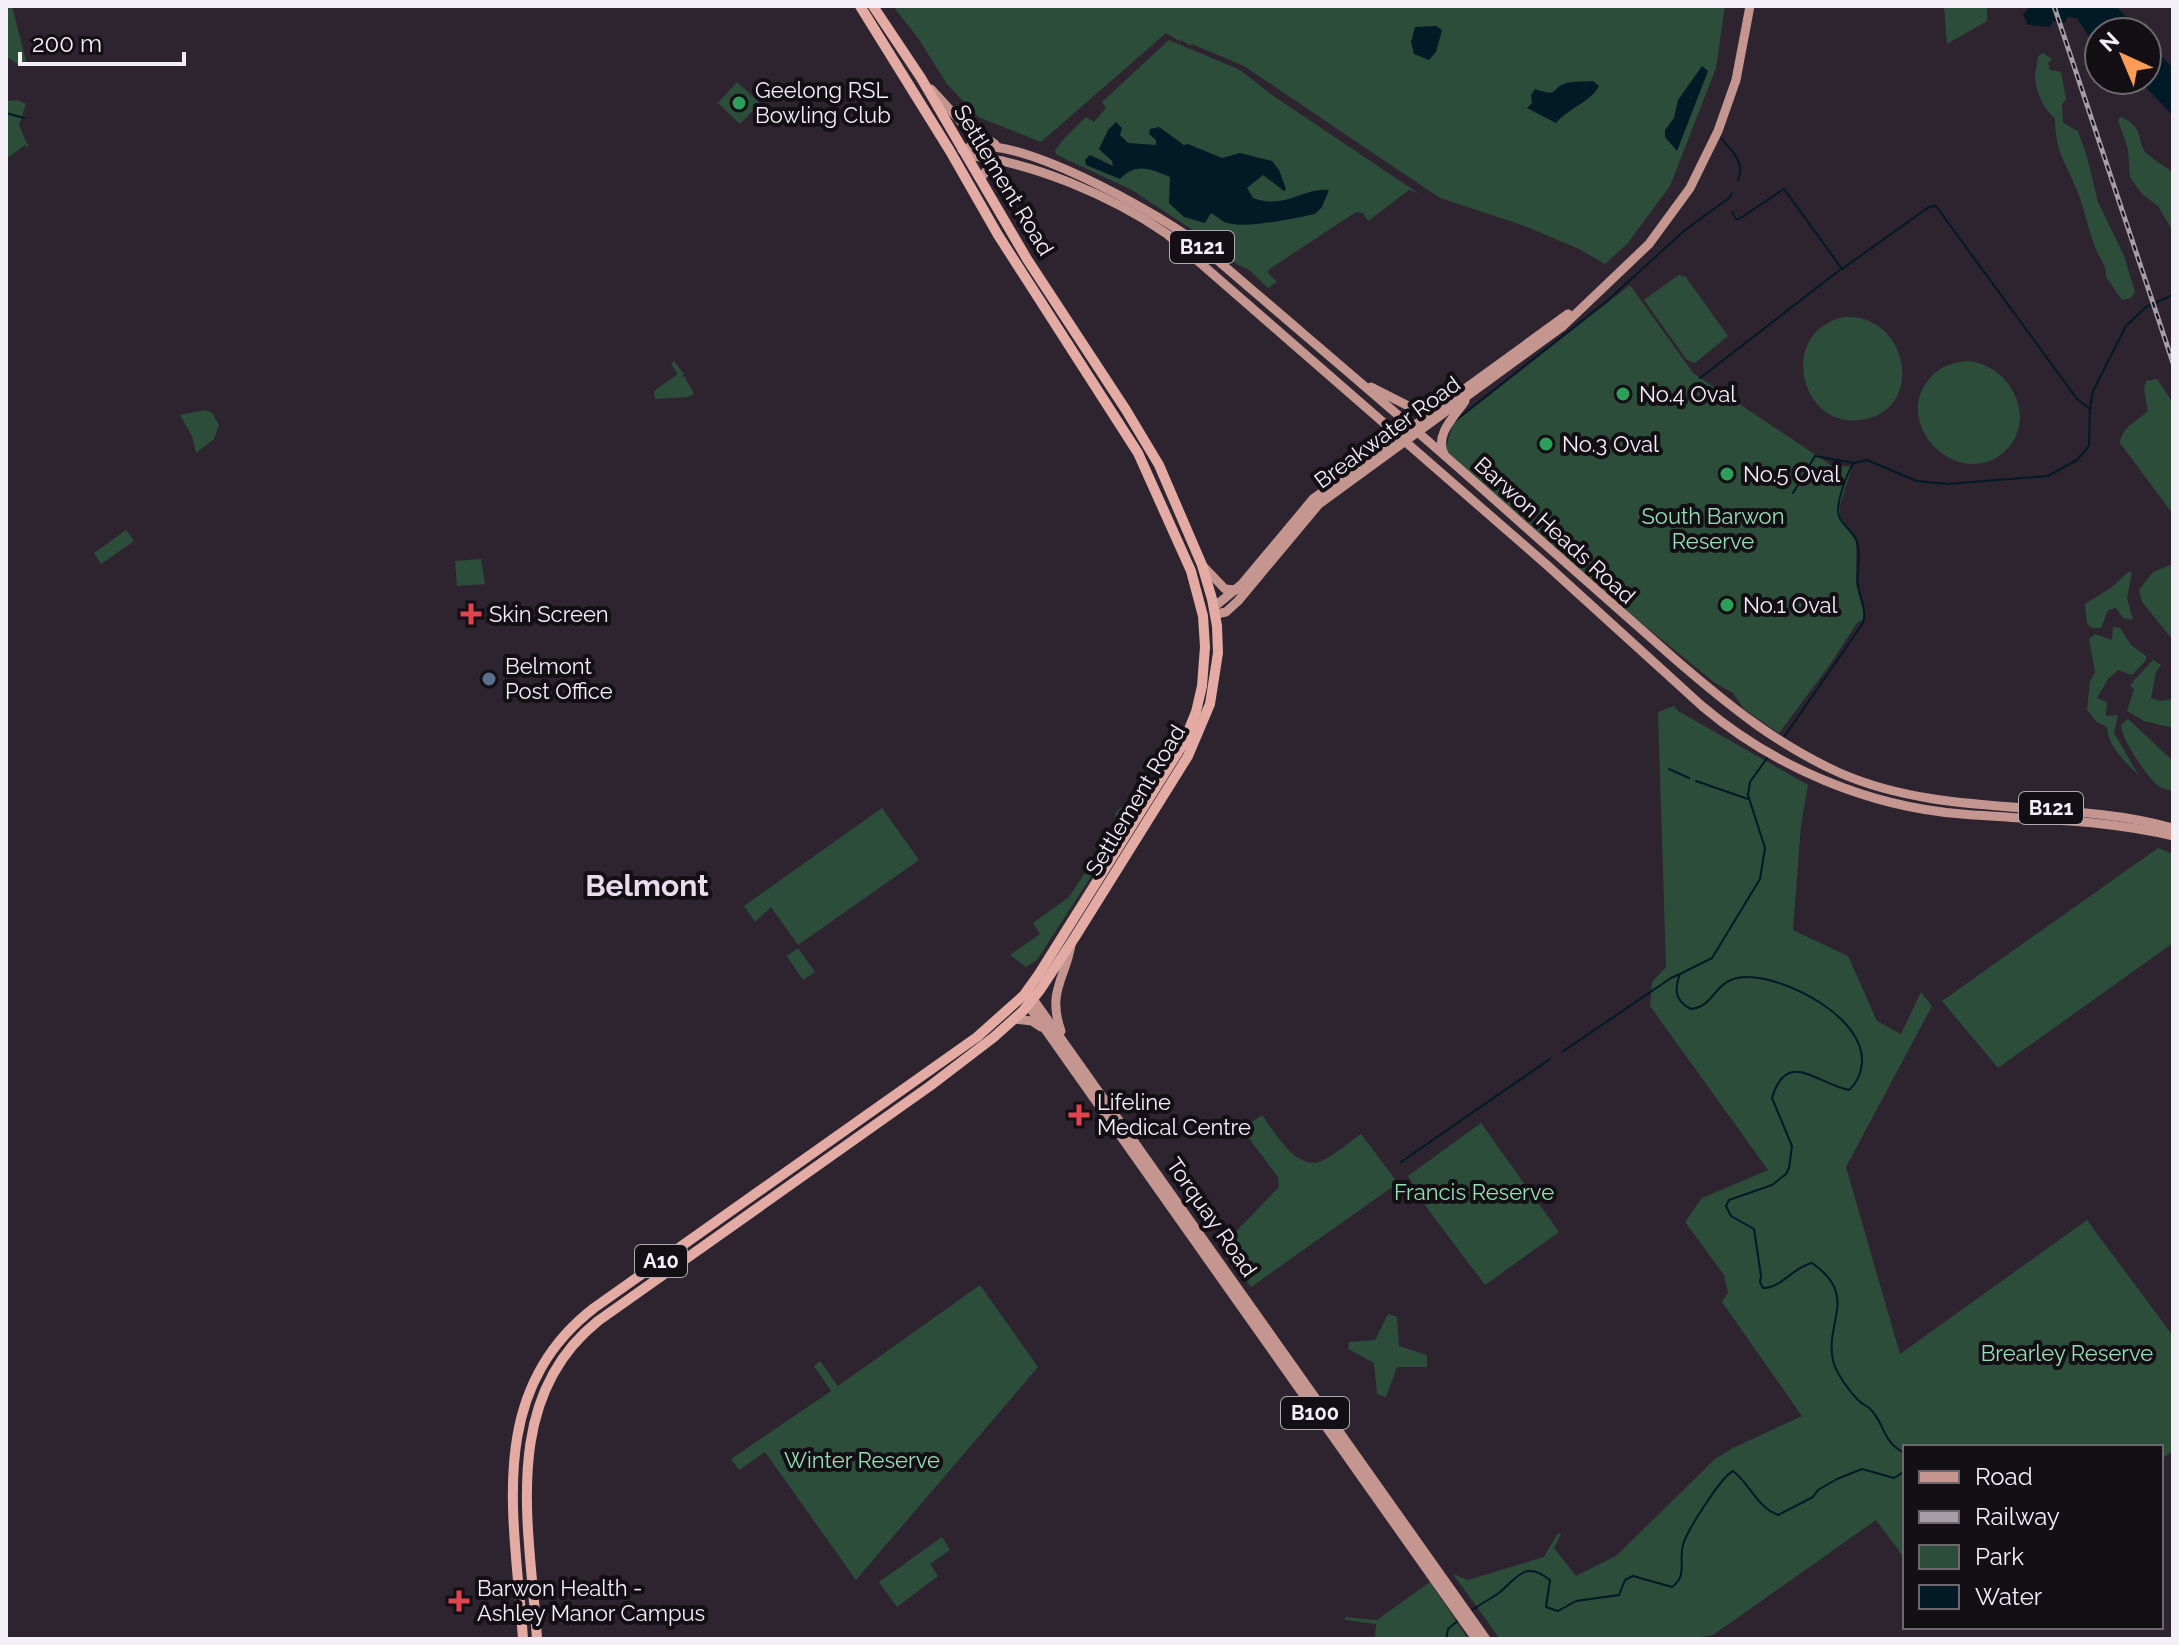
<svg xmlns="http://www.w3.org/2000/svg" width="2179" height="1645" font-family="Raleway,sans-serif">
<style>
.green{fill:#2d4d3b}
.water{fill:#021926}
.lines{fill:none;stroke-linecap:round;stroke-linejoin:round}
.stream{stroke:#021926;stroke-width:2}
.major{stroke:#c4968f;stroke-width:9}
.highway{stroke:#e3aba3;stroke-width:10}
.rail-casing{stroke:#a59da7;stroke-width:5}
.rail{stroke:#130f14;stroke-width:2;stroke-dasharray:6;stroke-linecap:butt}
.leisure-dot{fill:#2e9e5b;stroke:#130f14;stroke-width:3}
.health-dot{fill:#e0444e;stroke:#130f14;stroke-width:3}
.service-dot{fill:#5c6f8a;stroke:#130f14;stroke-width:3}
.labels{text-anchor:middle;stroke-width:8;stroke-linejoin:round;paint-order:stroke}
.shield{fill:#130f14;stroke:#b0abb2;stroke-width:2}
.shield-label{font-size:20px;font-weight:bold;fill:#f4eef6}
.poi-label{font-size:22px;fill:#f4eef6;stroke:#130f14;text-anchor:start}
.street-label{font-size:22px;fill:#f4eef6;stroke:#130f14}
.park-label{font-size:22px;fill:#94dfb4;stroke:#130f14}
.district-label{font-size:30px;font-weight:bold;fill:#e9dced;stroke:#130f14}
</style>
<rect width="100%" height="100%" fill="#2d2430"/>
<g class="green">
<path d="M6,6H12L26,61L17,64L6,56Z"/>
<path d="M893,6H1725L1716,68L1670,186L1627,244L1605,264L1579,249L1522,225L1440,198L1244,66L1192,44L1190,46L1180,39L1181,42L1166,33L1041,142L978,117L947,84L918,38Z"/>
<path d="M1944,6H1987V21L1947,44Z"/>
<path d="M1169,40L1240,70L1272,95L1418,193L1409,190L1368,221L1363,213L1356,212L1268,270V273L1277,282L1268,288L1248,269L1238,265L1202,236L1132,190L1057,155L1055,151C1063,138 1076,127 1086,117L1094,122L1106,108L1102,102Z"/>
<path d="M2043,53L2052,59L2048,63L2050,70L2061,72L2066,99L2062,104L2063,123L2078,131L2087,157L2098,202L2124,256L2135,292L2131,298L2122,300L2106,277C2107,265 2100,260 2096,249C2087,228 2084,204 2074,183C2063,159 2055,147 2055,118C2044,110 2035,90 2035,76C2035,70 2038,63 2038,56Z"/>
<path d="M737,82L760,103L740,124L718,103Z"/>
<path d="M17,100L26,104L19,125L29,148L25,145L6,159V101Z"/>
<path d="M2121,117C2146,128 2136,142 2146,153C2153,159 2165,167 2173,172V231L2158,206L2142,194L2130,177L2128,149L2118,120Z"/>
<path d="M1680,274L1682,277L1685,276L1728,336L1695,363L1687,360L1644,300Z"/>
<path d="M1630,285L1693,373L1838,470L1844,466L1852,467L1840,505V516L1856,542V583L1865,618L1857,623L1829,666L1779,733L1744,709L1733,693L1715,683L1634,617L1445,450L1453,424Z"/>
<path d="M1845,317C1910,314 1926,412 1860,420C1799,428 1777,330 1845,317Z"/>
<path d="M674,361L684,374L681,378L684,376L694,394L688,397L655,399L654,391L678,374L671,364Z"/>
<path d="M1968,361C2011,365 2039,420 2004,452C1958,492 1890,423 1930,378C1940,366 1953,362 1968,361Z"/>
<path d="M2157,379L2173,403V514L2120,443C2121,428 2138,420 2148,411L2144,389L2146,381Z"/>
<path d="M205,410L212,413L219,425L214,439L196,453L192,436L180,415Z"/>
<path d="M126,530L134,541L101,564L94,553Z"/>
<path d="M481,559L485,584L457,586L455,561Z"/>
<path d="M2173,564V661V640L2142,602L2139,590L2153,572Z"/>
<path d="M2128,572H2132L2127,598L2133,620L2123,618L2116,608L2108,610L2101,628H2093L2087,624L2085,604L2112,587Z"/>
<path d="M2113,627L2120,628L2131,645L2146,656V660L2132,675L2118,670L2108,679L2097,698L2107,702L2106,716L2118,715L2114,733L2139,776C2126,762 2108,747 2107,727L2097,722L2087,710L2090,681L2095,672L2089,639L2095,634L2112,640Z"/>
<path d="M2153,660L2161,665L2156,672L2151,698L2161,701L2173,699V728L2144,721L2127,711L2134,690L2130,685Z"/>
<path d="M1674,706L1678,711L1808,785L1801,825L1793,930L1848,956L1877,1021L1901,1034L1921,992L1932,1006L1846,1167L1900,1354L2087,1220L2173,1336V1451L2161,1459V1447H1905V1559L1876,1520L1713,1635L1690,1639H1500L1453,1574L1468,1580L1544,1557L1558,1533L1561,1534L1554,1548L1576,1576L1616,1556L1715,1459L1733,1448L1802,1416L1722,1302L1728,1293L1724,1275L1685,1222L1702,1198L1768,1170L1650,1006L1652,982L1666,967L1658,712Z"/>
<path d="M2128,719L2173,761V791C2169,790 2164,789 2160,787C2148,779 2121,738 2121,725Z"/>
<path d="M1123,805L1126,818L1119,833L1037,960L1026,967L1010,955L1040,934L1033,923L1069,897L1119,821L1115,814Z"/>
<path d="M882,808L919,860L798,945L771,907L755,922L744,906Z"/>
<path d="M2158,848L2173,854V943L1998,1068L1942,1001Z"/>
<path d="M798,948L815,972L803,980L787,956Z"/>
<path d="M1262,1115C1275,1132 1297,1174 1324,1160C1337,1153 1349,1142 1361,1134L1398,1183L1251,1287L1221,1247L1279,1187L1278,1177L1242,1129Z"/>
<path d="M1481,1123L1559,1232L1485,1285L1427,1208L1408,1176Z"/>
<path d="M980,1285L1038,1367L856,1580L765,1452L739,1470L731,1459L831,1391L814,1366L820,1361L838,1386Z"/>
<path d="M1388,1314L1397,1317L1399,1346L1427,1355V1367H1397L1386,1397L1377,1394L1374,1363L1348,1349L1349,1342L1375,1340Z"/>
<path d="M942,1537L950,1550L930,1564L938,1576L897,1607L879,1582Z"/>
<path d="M1430,1582L1468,1639H1375L1376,1624L1345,1620V1617L1377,1620Z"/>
</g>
<g class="water">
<path d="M2031,6H2116L2140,32H2099V45L2088,35L2077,18L2067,17L2065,23L2053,21L2050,27L2028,25L2023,14Z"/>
<path d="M1436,26L1442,30L1436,52L1429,60L1414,54L1411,42L1415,27Z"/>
<path d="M2147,40L2173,68V116L2139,80H2147Z"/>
<path d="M1702,66L1708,71L1677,151L1665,137V130L1674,118L1678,100Z"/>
<path d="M1593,81L1599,86C1592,101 1569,108 1556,123L1527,108L1532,103L1531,95L1535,89C1561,98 1550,88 1566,83C1574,81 1585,82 1593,81Z"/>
<path d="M1116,122L1122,128L1120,135L1128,143L1156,145V140L1149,134L1150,129L1159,127L1184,145L1188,144L1222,158L1240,153L1272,161L1279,170L1286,189L1284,191L1263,175L1247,188L1253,198C1286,210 1301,188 1329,190L1322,207L1315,214C1296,218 1246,229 1228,223C1222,222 1217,216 1211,213L1205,223L1184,217L1169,203L1170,177C1150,169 1137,162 1120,179L1086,165L1085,160L1090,155L1113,166L1112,161L1099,149L1108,130Z"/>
</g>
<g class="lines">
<g class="stream">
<path d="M6,113L24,118"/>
<path d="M1721,138C1731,151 1746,161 1738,180"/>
<path d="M1732,212L1736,219H1739L1784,189L1842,269L1929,207L1936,206L2077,399L2090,409"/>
<path d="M1700,378L1841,269"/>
<path d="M1457,419L1607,301L1685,230L1729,198L1732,193"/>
<path d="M1793,493L1815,456L1854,463"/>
<path d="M1784,737L1863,623C1867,610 1860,598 1858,586C1856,571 1862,556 1857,542C1854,531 1842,526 1839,516C1835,505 1847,472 1854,463L1867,460L1917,481L1948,484L2048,476L2077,460L2089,446L2090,409L2093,391L2126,326L2146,307L2173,295"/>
<path d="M1767,758L1750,782L1748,795L1765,848L1760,879L1712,958L1680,974C1674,990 1675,1001 1691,1009C1717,1006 1713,977 1747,977C1786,977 1865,1017 1862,1063C1861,1073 1857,1083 1849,1090C1817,1084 1787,1048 1772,1098L1792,1146L1789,1168L1786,1174L1772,1185L1729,1200L1726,1206L1731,1216L1754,1229L1761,1276L1760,1282L1763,1288C1782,1288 1793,1267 1812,1263C1861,1297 1822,1324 1834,1364C1838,1375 1849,1391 1858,1400C1862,1404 1868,1406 1872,1411C1886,1427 1883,1443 1905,1453"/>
<path d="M1669,769L1689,778"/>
<path d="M1696,781L1748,799"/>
<path d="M1562,1052L1671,978L1680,974"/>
<path d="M1401,1162L1550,1059"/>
<path d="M1471,1611C1480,1604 1491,1599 1500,1592C1518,1577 1525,1560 1550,1580L1546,1607L1558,1611L1576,1601L1619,1595L1625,1580L1633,1576L1672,1587C1689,1575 1677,1560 1684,1542C1689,1528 1721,1477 1733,1471C1750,1484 1757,1507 1778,1515L1813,1497L1818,1490L1837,1479L1862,1469L1894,1478L1905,1471"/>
<path d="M1446,1639L1448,1629L1460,1619"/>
</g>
<g class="major">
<path d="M931,89L962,123L995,144"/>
<path d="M962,150C1007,126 1163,216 1201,246C1305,336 1411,424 1513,516C1567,564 1621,612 1676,660C1727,704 1777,745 1840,773C1945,819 2064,798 2173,828"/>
<path d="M966,155C1032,162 1112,196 1167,234L1548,566L1702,706C1774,767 1869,807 1962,814C2032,820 2104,819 2173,836"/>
<path d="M980,179L990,166L1003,161"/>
<path d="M1371,387L1426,415"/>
<path d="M1444,454C1434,435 1455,416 1465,401"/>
<path d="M1202,565L1225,589L1236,590"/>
<path d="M1214,607L1242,584L1313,499L1568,314"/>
<path d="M1216,614L1226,612L1238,601L1319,504L1563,326L1649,244L1690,188L1718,131L1736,80L1750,6"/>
<path d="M1033,999L1486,1639"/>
<path d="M1028,1005L1476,1639"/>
<path d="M1014,1019L1032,1021L1041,1027"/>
<path d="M1061,1031C1047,992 1065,979 1071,945"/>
</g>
<g class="highway">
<path d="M523,1639C515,1519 484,1393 594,1308L977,1037L1024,995L1039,974L1183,744L1196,712L1202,686L1205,647L1203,616L1191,571L1138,453L998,235L950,151L860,6"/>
<path d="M537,1639C530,1529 499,1400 598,1321L930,1086L994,1037L1023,1011L1040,990L1075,937L1188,756L1210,704L1218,653L1217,626L1212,599L1202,565L1159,465L1126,410L1027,259L921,78L873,6"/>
</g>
<defs>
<path id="rail" d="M2054,6L2173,363"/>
</defs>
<use href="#rail" class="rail-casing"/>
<use href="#rail" class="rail"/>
</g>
<g class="leisure-dot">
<circle cx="739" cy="103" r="8"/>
<circle cx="1623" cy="394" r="8"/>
<circle cx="1546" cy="444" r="8"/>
<circle cx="1727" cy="474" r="8"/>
<circle cx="1727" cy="605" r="8"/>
</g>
<g class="health-dot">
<path d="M467 602h8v8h8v8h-8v8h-8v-8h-8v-8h8z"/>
<path d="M1075 1103h8v8h8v8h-8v8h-8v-8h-8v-8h8z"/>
<path d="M455 1589h8v8h8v8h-8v8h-8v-8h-8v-8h8z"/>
</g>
<circle class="service-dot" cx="489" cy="679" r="8"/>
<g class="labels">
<g class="shield">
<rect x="1170" y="231" width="64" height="32" rx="6"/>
<rect x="2019" y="792" width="64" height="32" rx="6"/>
<rect x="635" y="1245" width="52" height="32" rx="6"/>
<rect x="1281" y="1397" width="68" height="32" rx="6"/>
</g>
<g class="shield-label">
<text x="1202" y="254">B121</text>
<text x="2051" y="815">B121</text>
<text x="661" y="1268">A10</text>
<text x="1315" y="1420">B100</text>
</g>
<g class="poi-label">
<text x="755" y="98">Geelong RSL<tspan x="755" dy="25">Bowling Club</tspan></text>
<text x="1639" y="402">No.4 Oval</text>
<text x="1562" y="452">No.3 Oval</text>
<text x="1743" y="482">No.5 Oval</text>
<text x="1743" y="613">No.1 Oval</text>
<text x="489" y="622">Skin Screen</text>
<text x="505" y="674">Belmont<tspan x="505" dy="25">Post Office</tspan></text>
<text x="1097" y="1110">Lifeline<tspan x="1097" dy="25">Medical Centre</tspan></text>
<text x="477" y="1596">Barwon Health -<tspan x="477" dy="25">Ashley Manor Campus</tspan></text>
</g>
<g class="street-label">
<text transform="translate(1004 180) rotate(59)" y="8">Settlement Road</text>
<text transform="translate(1387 432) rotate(-36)" y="8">Breakwater Road</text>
<text transform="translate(1555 530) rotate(42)" y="8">Barwon Heads Road</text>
<text transform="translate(1135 800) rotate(-59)" y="8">Settlement Road</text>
<text transform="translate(1212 1217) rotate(55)" y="8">Torquay Road</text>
</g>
<g class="park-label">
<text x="1713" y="524">South Barwon<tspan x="1713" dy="25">Reserve</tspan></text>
<text x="1474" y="1200">Francis Reserve</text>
<text x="2067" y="1361">Brearley Reserve</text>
<text x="862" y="1468">Winter Reserve</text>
</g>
<g class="district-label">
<text x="647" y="896">Belmont</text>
</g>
</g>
<rect width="2179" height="1645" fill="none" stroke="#f4eef6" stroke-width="16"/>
<rect x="1903" y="1445" width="260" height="184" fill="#130f14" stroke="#6d686e" stroke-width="2"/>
<rect x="1919" y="1471" width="40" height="12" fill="#c4968f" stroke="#6d686e" stroke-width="2"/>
<text x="1975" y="1485" font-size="24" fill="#f4eef6">Road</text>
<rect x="1919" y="1511" width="40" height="12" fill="#a59da7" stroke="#6d686e" stroke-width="2"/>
<text x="1975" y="1525" font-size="24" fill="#f4eef6">Railway</text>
<rect x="1919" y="1545" width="40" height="24" fill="#2d4d3b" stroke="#6d686e" stroke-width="2"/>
<text x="1975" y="1565" font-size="24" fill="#f4eef6">Park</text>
<rect x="1919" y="1585" width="40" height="24" fill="#021926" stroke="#6d686e" stroke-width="2"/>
<text x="1975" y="1605" font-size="24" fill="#f4eef6">Water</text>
<g transform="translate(2123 56) rotate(316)"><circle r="38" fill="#130f14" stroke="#6d686e" stroke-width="2"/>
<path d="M0-6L14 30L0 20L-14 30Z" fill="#fd9c56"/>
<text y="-12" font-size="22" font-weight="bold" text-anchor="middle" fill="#f4eef6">N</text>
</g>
<path d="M20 52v12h164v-12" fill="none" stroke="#f4eef6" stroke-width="4"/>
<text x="32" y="52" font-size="24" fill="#f4eef6" stroke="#130f14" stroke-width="6" paint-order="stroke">200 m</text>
</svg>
